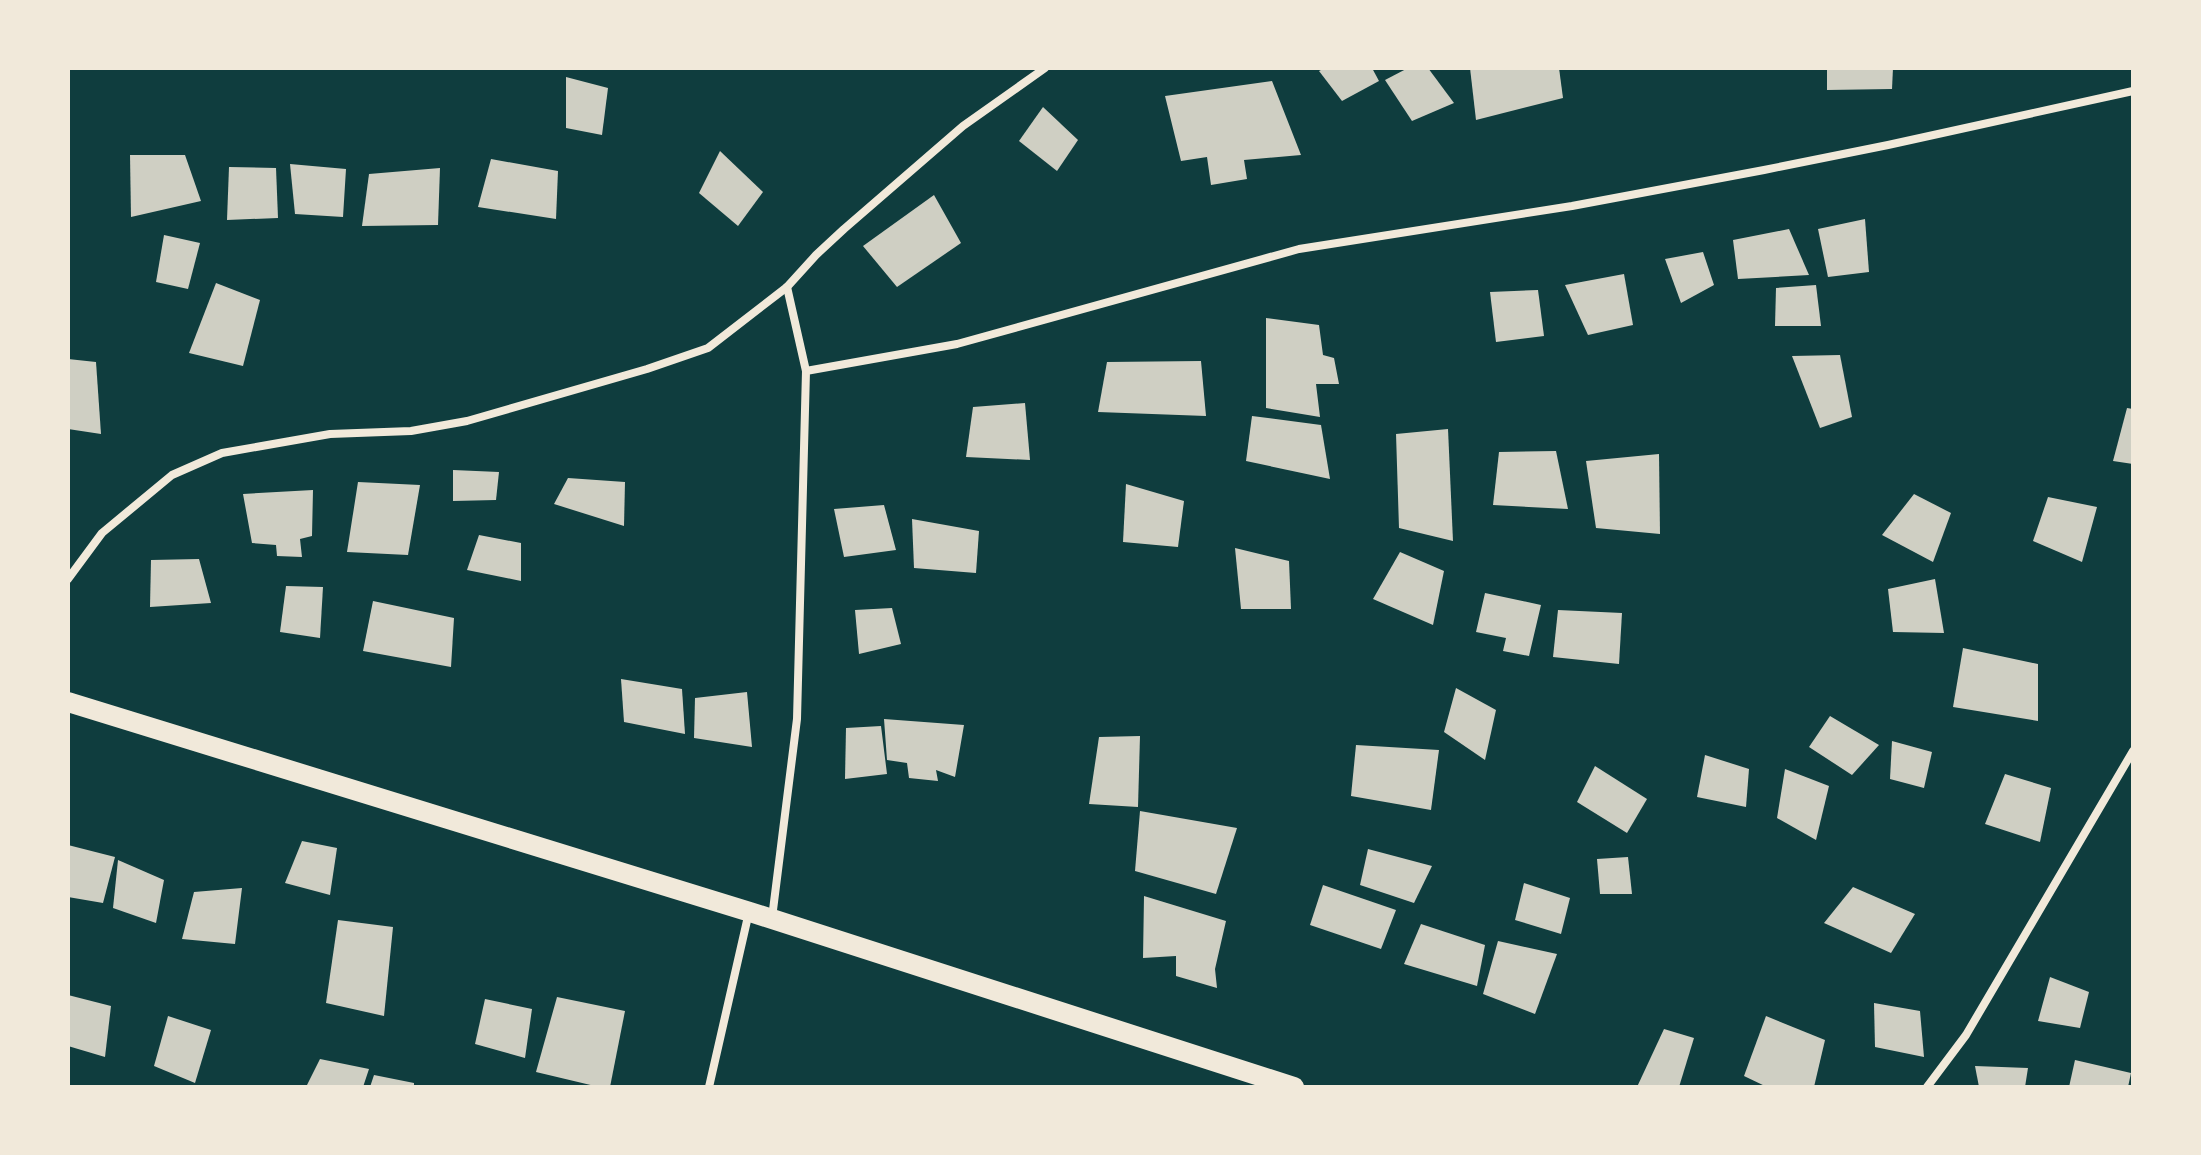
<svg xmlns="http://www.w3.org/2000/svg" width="2201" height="1155" font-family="'Open Sans',sans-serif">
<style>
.building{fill:#cfcfc3}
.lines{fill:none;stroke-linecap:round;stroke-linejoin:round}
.minor{stroke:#f1e9da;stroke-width:8}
.primary{stroke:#f1e9da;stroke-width:20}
</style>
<rect width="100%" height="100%" fill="#0f3d3e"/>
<g class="building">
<path d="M1325,68H1372L1379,81L1342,101L1319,71Z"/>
<path d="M1408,68H1428L1454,103L1412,121L1385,80Z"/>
<path d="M1470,68H1559L1563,98L1476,120Z"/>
<path d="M1827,68H1893L1892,89L1827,90Z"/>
<path d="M566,77L608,88L602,135L566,128Z"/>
<path d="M1272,81L1301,155L1244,160L1247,179L1211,185L1207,157L1181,161L1165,96Z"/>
<path d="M1043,107L1078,140L1057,171L1019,141Z"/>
<path d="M720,151L763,192L738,226L699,193Z"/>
<path d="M130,155H185L201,201L131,217Z"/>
<path d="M491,159L558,171L556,219L478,207Z"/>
<path d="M290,164L346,169L343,217L295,214Z"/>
<path d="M229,167L276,168L278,218L227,220Z"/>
<path d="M440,168L438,225L362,226L369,174Z"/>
<path d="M934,195L961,243L897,287L863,246Z"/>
<path d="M1865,219L1869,272L1828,277L1818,229Z"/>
<path d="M1789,229L1809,275L1738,279L1733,240Z"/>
<path d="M164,235L200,243L188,289L156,282Z"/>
<path d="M1703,252L1714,285L1681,303L1665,259Z"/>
<path d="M1624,274L1633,325L1588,335L1565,285Z"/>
<path d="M216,283L260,300L243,366L189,353Z"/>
<path d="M1816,285L1821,326H1775L1776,288Z"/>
<path d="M1538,290L1544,336L1496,342L1490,292Z"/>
<path d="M1266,318L1319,325L1323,355L1334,358L1339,384H1316L1320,417L1266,408Z"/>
<path d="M1840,355L1852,417L1820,428L1792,356Z"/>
<path d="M68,359L96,362L101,434L68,429Z"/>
<path d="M1201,361L1206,416L1098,412L1107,362Z"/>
<path d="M1025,403L1030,460L966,457L973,407Z"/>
<path d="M2127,408L2133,409V464L2113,461Z"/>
<path d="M1252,416L1321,425L1330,479L1246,461Z"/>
<path d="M1448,429L1453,541L1399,528L1396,434Z"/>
<path d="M1556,451L1568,509L1493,505L1499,452Z"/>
<path d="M1659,454L1660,534L1596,528L1586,461Z"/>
<path d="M453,470L499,472L496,500L453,501Z"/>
<path d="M568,478L625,482L624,526L554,504Z"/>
<path d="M358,482L420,485L408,555L347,552Z"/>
<path d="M1126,484L1184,501L1178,547L1123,542Z"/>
<path d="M313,490L312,536L300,539L302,557L277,556L276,545L252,543L243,494Z"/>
<path d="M1914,494L1951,513L1933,562L1882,535Z"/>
<path d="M2048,497L2097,507L2082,562L2033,541Z"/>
<path d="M884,505L896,550L844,557L834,509Z"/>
<path d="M912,519L979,531L976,573L914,568Z"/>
<path d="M479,535L521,543V581L467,570Z"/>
<path d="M1235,548L1289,561L1291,609H1241Z"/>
<path d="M1400,552L1444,571L1433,625L1373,599Z"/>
<path d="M199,559L211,603L150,607L151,560Z"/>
<path d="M1935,579L1944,633L1893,632L1888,589Z"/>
<path d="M286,586L323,587L320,638L280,632Z"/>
<path d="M1485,593L1541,605L1529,656L1503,651L1506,638L1476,632Z"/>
<path d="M373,601L454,618L451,667L363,651Z"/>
<path d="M892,608L901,644L859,654L855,610Z"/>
<path d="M1558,610L1622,613L1619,664L1553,657Z"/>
<path d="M1963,648L2038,664V721L1953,707Z"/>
<path d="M621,679L682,689L685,734L624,722Z"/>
<path d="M1456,688L1496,710L1485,760L1444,732Z"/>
<path d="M747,692L752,747L694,738L695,698Z"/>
<path d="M1830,716L1879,745L1852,775L1809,747Z"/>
<path d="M884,719L964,725L955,777L936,770L938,781L909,778L907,763L887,760Z"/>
<path d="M881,726L887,774L845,779L846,728Z"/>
<path d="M1140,736L1138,807L1089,804L1099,737Z"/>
<path d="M1892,741L1932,752L1924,788L1890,779Z"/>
<path d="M1356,745L1439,750L1431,810L1351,796Z"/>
<path d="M1705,755L1749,769L1746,807L1697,797Z"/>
<path d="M1595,766L1647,799L1627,833L1577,802Z"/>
<path d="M1785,769L1829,786L1816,840L1777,818Z"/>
<path d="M2005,774L2051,788L2040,842L1985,824Z"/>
<path d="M1140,811L1237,828L1216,894L1135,871Z"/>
<path d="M302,841L337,848L330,895L285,883Z"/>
<path d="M68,845L115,857L103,903L68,897Z"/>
<path d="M1368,849L1432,866L1414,903L1360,885Z"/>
<path d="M1628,857L1632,894H1600L1597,859Z"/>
<path d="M118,860L164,880L156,923L113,908Z"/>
<path d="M1524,883L1570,898L1561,934L1515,920Z"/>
<path d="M1323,885L1396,910L1381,949L1310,925Z"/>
<path d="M1853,887L1915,914L1891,953L1824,923Z"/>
<path d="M242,888L235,944L182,939L194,892Z"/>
<path d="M1144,896L1226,921L1215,969L1217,988L1176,976V956L1143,958Z"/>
<path d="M338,920L393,927L384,1016L326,1003Z"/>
<path d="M1421,924L1485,945L1477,986L1404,964Z"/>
<path d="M1498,941L1557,954L1535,1014L1483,994Z"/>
<path d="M2050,977L2089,992L2080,1028L2038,1021Z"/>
<path d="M68,995L111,1006L105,1057L68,1046Z"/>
<path d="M557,997L625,1011L610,1087H599L536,1072Z"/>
<path d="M485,999L532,1009L525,1058L475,1044Z"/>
<path d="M1874,1003L1920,1011L1924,1057L1875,1047Z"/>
<path d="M168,1016L211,1030L195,1083L154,1066Z"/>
<path d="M1766,1016L1825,1040L1814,1087H1767L1744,1076Z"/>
<path d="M1664,1029L1694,1038L1679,1087H1637Z"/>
<path d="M320,1059L369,1069L363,1087H306Z"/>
<path d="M2075,1060L2131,1073L2128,1087H2069Z"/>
<path d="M1975,1066L2028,1068L2025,1087H1979Z"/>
<path d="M374,1075L414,1083V1087H370Z"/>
</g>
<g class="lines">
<g class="minor">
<path d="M787,287L806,371"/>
<path d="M68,579L102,533L172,475L222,453L330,434L411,431L467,421L647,369L708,348L787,287L816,255L844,229L963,126L1045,68"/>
<path d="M772,918L797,719L806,371L957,344L1299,249L1572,206L1764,170L1888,145L2133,91"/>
<path d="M709,1087L749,912"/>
<path d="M1927,1087L1966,1035L2133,751"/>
</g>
<path class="primary" d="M68,702L750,912L1294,1087"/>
</g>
<rect width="2201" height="1155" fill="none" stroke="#f1e9da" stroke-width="140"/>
</svg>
